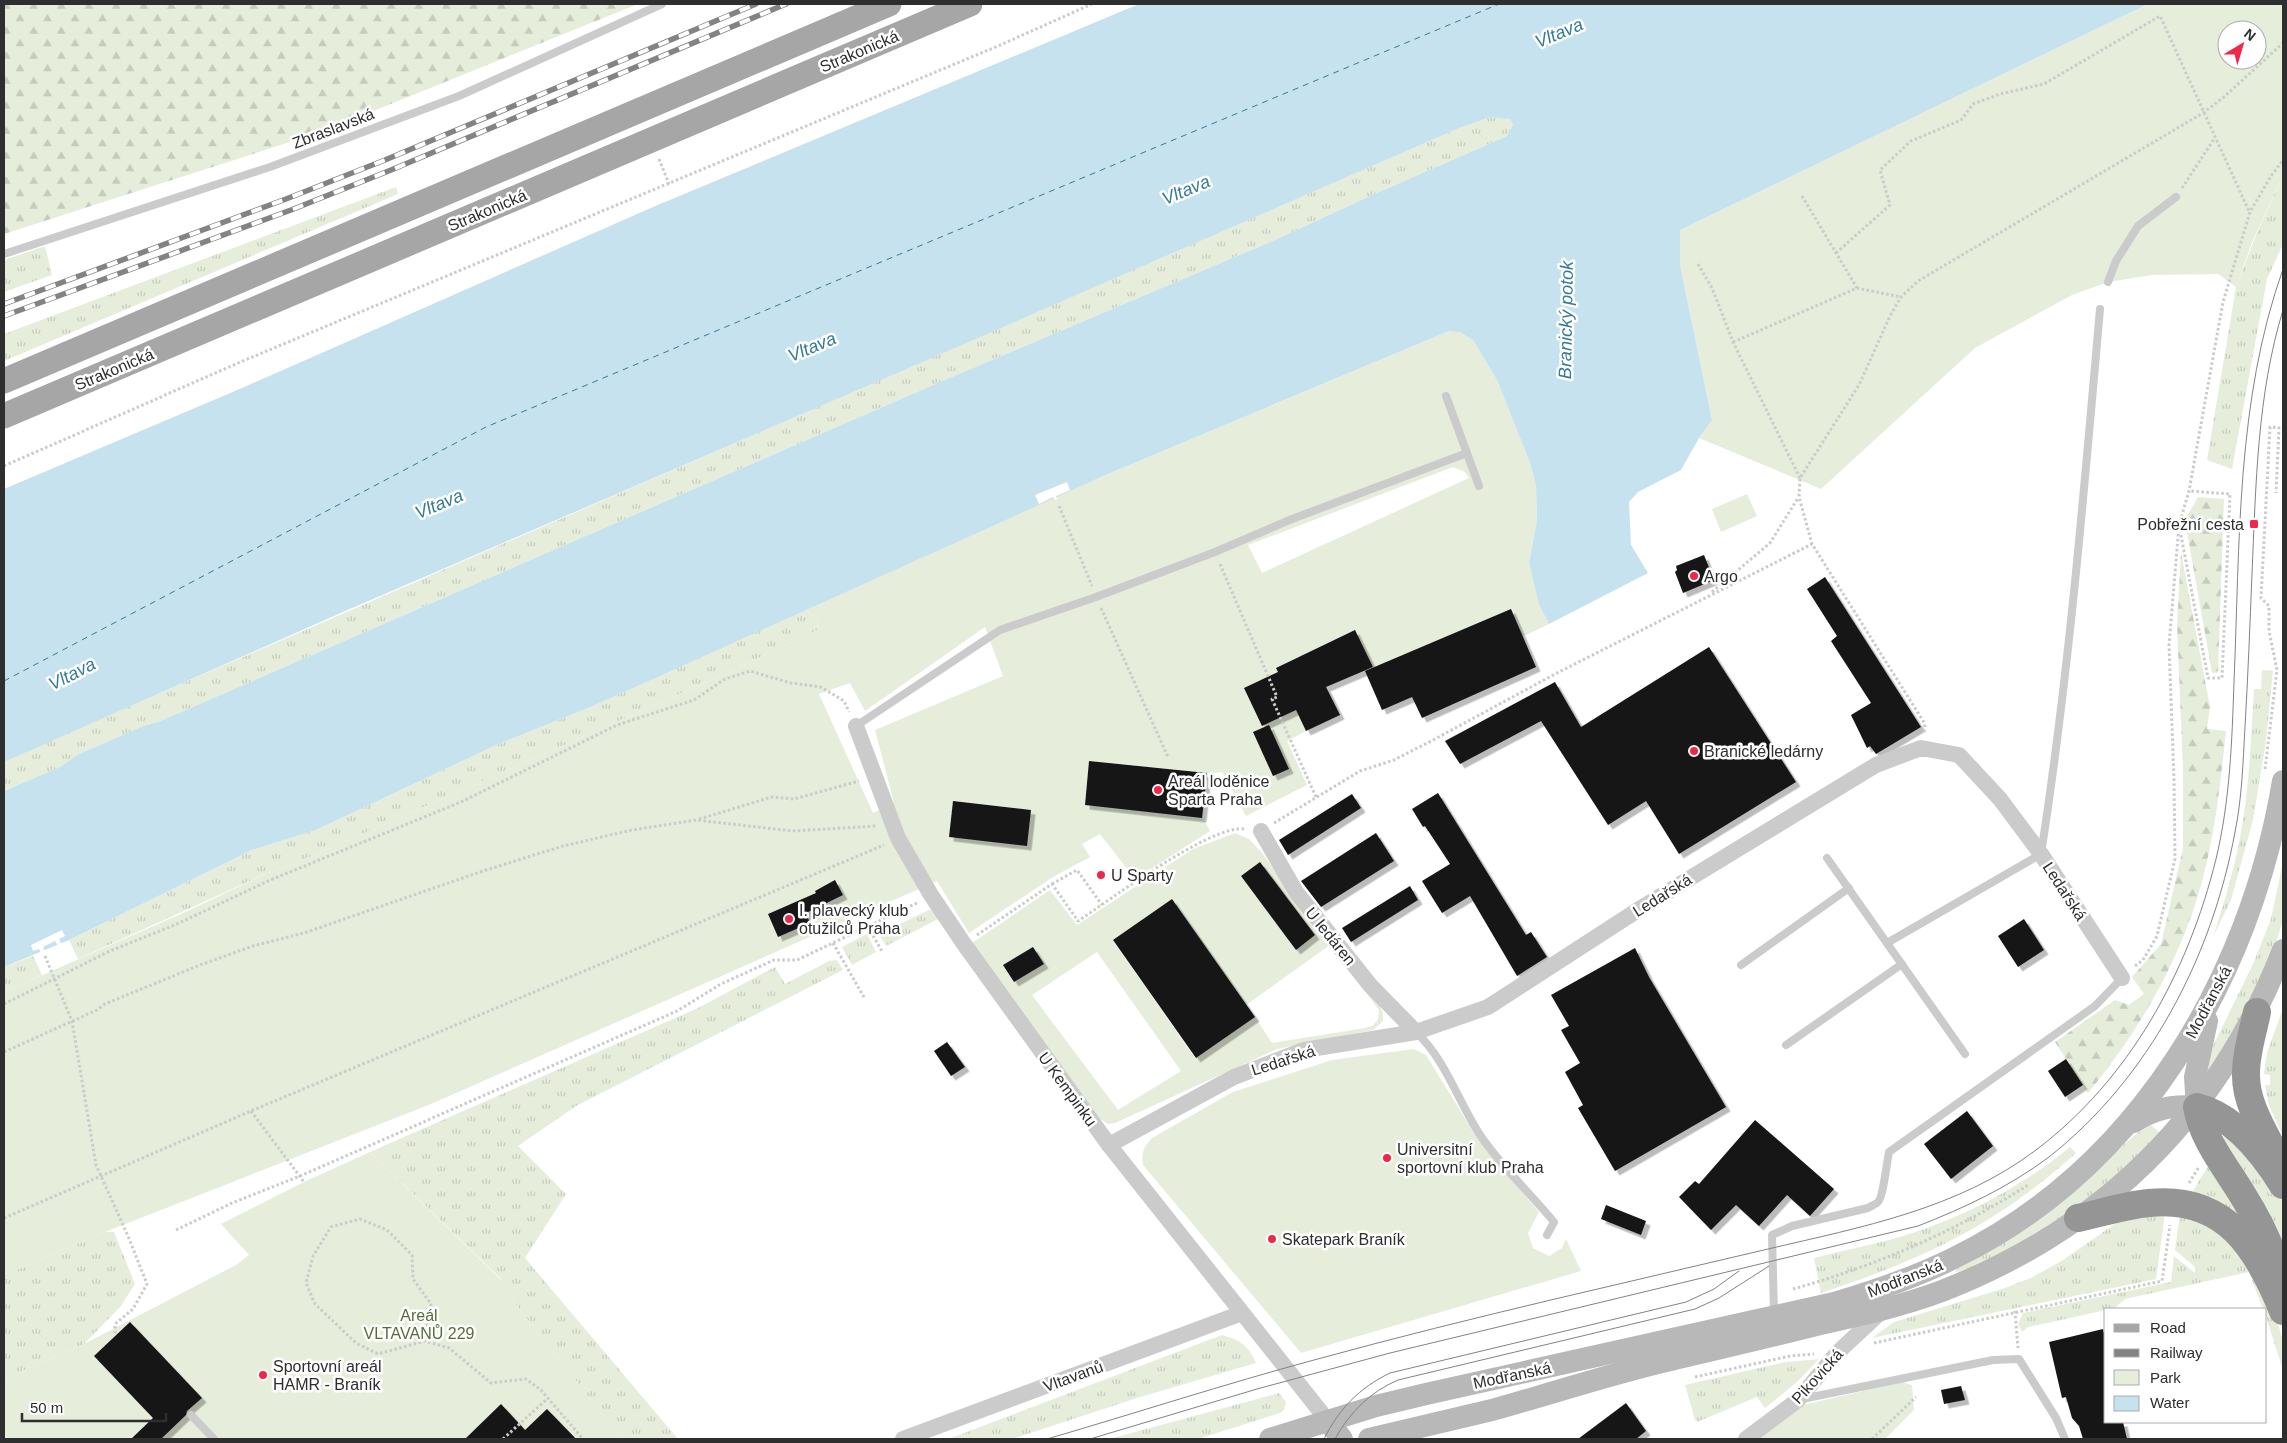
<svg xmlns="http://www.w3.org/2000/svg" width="2287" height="1443" font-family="Arial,sans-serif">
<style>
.grass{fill:url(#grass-tufts)}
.forest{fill:url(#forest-firs)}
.green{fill:#e6eddb;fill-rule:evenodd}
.water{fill:#c6e2ee}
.pier{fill:#fff}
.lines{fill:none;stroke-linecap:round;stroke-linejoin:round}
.ferry{stroke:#377b96;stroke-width:1;stroke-dasharray:6 5;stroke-linecap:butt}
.building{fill:#151515;filter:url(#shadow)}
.path{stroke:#cbcbcb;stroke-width:3;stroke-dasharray:2.5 2.5;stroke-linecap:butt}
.lane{stroke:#cbcbcb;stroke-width:8}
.street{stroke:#cbcbcb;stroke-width:16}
.secondary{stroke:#b8b8b8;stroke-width:22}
.primary{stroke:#a6a6a6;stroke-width:25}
.highway{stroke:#959595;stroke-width:28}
.tram{stroke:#838383;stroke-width:1}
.rail-casing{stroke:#838383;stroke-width:5.5}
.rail{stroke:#fff;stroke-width:4;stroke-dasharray:11;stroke-linecap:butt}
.poi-dot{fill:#f0264a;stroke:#fff;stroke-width:2}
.labels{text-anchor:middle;stroke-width:5;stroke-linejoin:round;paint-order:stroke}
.street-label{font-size:16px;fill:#2e2e2e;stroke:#fff}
.poi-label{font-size:16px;fill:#2e2e2e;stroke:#fff;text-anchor:start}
.park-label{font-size:16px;fill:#576d39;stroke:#fff}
.water-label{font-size:18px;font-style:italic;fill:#377b96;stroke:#fff}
</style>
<defs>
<pattern id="grass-tufts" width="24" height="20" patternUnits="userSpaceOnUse" patternTransform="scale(1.25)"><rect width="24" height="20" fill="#e6eddb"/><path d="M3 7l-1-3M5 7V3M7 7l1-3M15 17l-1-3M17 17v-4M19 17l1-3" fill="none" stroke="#c6ccbc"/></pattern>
<pattern id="forest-firs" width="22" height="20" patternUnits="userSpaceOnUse" patternTransform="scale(1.25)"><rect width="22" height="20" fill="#e6eddb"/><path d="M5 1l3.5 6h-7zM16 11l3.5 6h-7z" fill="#c6ccbc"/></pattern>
<filter id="shadow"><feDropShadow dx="4.5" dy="4.5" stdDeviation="0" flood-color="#0004"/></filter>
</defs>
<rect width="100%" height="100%" fill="#fff"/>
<g class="grass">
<path d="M1490,117L1510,118L1513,125L1507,136L1370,196L1275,240L940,382L158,722L143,726L77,755L60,767L4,791V762L36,747L1457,129Z"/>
<path d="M2283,175V244L2267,279L2232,469L2207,460L2236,287L2256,235Z"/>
<path d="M396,187L398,194L4,361V334Z"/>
<path d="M45,246L52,275L4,292V260Z"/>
<path d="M805,609L818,621L817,630L723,675L315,855L270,872L78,959L69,940L252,850L316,830L494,746L593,706Z"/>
<path d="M2262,670L2273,671L2266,741L2253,820L2231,900L2213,937C2225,900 2236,864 2242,826C2250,781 2251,734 2254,689H2261Z"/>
<path d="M2283,862V920L2277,940L2248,1007L2208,1072L2210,1052L2253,964L2271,919Z"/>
<path d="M931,909L938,919L886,946L879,934Z"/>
<path d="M867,934L876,952L852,965L842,947Z"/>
<path d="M33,956L42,975L4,992V967Z"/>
<path d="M837,960L843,970L576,1106L518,1146L566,1194L525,1258L678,1439H622L499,1283L501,1279L370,1152L698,1008L775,967L785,984L829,961Z"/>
<path d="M2283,1008V1137L2269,1105L2265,1085H2270V1075L2264,1074L2267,1053Z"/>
<path d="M2151,1125L2161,1134C2108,1185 2051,1231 1983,1261C1975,1264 1963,1272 1955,1272L1957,1268C2004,1243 2046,1214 2087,1180C2108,1162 2126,1138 2151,1125Z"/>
<path d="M2228,1132L2274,1187L2283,1203V1259L2221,1143Z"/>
<path d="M2070,1147L2076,1153C1995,1226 1923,1259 1821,1293L1814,1258C1843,1250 1874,1245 1903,1236C1965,1217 2020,1188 2070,1147Z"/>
<path d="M2210,1163L2244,1219L2190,1196Z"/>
<path d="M2165,1213L2156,1279L1872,1338L1894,1322L2005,1288L2033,1277L2063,1260L2116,1223L2128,1218Z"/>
<path d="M2180,1214L2193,1217L2232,1241L2276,1317L2283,1341V1370L2266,1317V1309H2263L2249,1272L2125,1299L2115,1308L2028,1327L2022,1332L2018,1324L2023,1313L2171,1282L2174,1256L2195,1273V1267L2175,1250Z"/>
<path d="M105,1232H114L135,1284L121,1306L84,1344L4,1379V1275Z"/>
<path d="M1222,1335C1240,1340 1249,1346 1256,1363L1137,1398L1012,1439L951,1438Z"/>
<path d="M1819,1359L1796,1383L1765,1408L1757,1397L1697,1422L1695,1420L1685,1385L1786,1362Z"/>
<path d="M1279,1393L1286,1402L1284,1410L1280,1413L1198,1439H1109Z"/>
</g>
<g class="forest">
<path d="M4,4H638L324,131L4,234Z"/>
<path d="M2198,497L2224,499L2218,673H2212L2187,532L2186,518Z"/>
<path d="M2181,552L2210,707L2207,729L2226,731C2220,787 2214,845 2197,899C2174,971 2136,1035 2088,1093L2055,1042L2115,1000L2129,1005L2144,994L2132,977L2161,944L2183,848V769L2177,626Z"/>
</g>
<g class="green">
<path d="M2148,4H2283V175L2253,240L2236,287L2218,274L2152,275L2108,282L2072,295L1975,348L1821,489L1699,438L1712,420L1680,265V230ZM2227,30H2257V60H2227Z"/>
<path d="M1455,330L1467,335L1473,340L1497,380L1530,463L1536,486L1537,520L1529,561L1539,605L1549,624L1522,637L1373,667L1355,631L1276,668L1306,731L1287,741L1307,785L1246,816L1222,772L1208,774L1203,818L1210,831L1135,879L1100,834L1082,844L1090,857L1053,877L969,933L937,881L431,1104L105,1232L4,1275V992L183,913L270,872L315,855L723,675L817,630L818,621L805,609L1056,496L1449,331ZM1453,467L1465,472L1469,478L1262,573L1248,545ZM985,627L1003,676L875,730L894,803L873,813L819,694L850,683L865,711ZM1089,761H1090L1207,773L1098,806L1085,805ZM953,801L1030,810L1027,845L949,837ZM800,900L810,923L778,937L768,914Z"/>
<path d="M1747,494L1757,516L1721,532L1712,509Z"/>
<path d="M1235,833L1249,839L1262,853L1320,932L1380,1006L1383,1013V1021L1373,1030L1277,1049L1115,1123L1108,1124L1097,1117L972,943L1050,890L1077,925L1193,849ZM1260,862L1315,935L1296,950L1241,876ZM1172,899L1246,1005L1330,945L1379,1010L1378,1020L1372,1026L1365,1028L1272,1043L1255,1017L1195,1058L1113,941ZM1097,952L1181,1071L1118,1110L1032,995ZM1043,964L1014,982L1004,965Z"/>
<path d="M1414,1049L1426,1055L1477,1138L1539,1212L1528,1233L1533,1248L1549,1256L1562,1248L1566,1239L1581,1271L1301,1353L1143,1165C1141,1153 1143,1148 1152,1138L1233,1092L1332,1060Z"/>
<path d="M370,1152L501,1280L499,1283L622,1439H4V1379L84,1344L236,1265L249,1255L221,1224L304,1182Z"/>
<path d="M1902,1382L1912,1385L1914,1410L1885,1439H1759L1803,1405Z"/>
</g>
<path class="water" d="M1139,4H2148L1680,230V265L1712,420L1699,438L1681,470L1638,492L1629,502L1631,545L1648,573L1549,624L1539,605L1529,562L1537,520L1536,486L1530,463L1497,380L1473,340L1460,332L1449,331L1101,477L593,706L494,746L316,830L252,850L69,940L4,967V791L60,767L77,755L143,726L158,722L940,382L1275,240L1370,196L1507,136L1513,125L1510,119L1490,117L1457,129L918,364L343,612L4,762V489L242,388L653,207Z"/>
<g class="pier">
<path d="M1067,482L1070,490L1056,496L1057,499L1055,500L1053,497L1039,504L1035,495Z"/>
<path d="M62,930L65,936L59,939L62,946L59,947L55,941L43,947L46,953L42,955L39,949L33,951L31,945Z"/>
</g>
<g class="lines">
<path class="ferry" d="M4,681L486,427L1499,4"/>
</g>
<g class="building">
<path d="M1704,555L1714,580L1683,593L1675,572L1677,570L1676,566Z"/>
<path d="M1825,577L1921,727L1876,754L1870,746L1867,748L1851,715L1871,703L1831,641L1837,636L1807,589Z"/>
<path d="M1511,609L1536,667L1422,718L1412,697L1382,710L1365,671Z"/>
<path d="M1355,630L1373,667L1326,687L1340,715L1306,731L1296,710L1262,726L1244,688L1278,672L1276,668Z"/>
<path d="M1709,647L1796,782L1679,854L1646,801L1608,825L1541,721L1460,764L1445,741L1555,682L1581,727Z"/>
<path d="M1269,725L1289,769L1273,776L1253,732Z"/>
<path d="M1089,761L1207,773L1202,818L1085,805Z"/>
<path d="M1438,793L1526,935L1531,932L1547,957L1517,976L1470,896L1442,913L1422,881L1450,864L1425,826L1423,827L1412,809Z"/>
<path d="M1352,794L1361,808L1288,855L1279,840Z"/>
<path d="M953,801L1031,810L1027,846L949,837Z"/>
<path d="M1376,833L1394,861L1321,907L1301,881Z"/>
<path d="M1260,862L1315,935L1296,950L1241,876Z"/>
<path d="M835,880L843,895L806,913L810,923L778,937L768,914L816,893L815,891Z"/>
<path d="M1410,886L1418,900L1351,942L1342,928Z"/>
<path d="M1172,899L1255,1017L1196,1058L1113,940Z"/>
<path d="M2024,919L2044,950L2018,967L1998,936Z"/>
<path d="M1033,947L1044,964L1014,982L1003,965Z"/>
<path d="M1635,948L1649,977L1726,1107L1615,1171L1578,1108L1583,1105L1565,1072L1580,1063L1561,1030L1569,1026L1551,995Z"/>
<path d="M947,1042L965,1067L951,1076L934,1051Z"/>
<path d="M2066,1059L2083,1085L2065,1097L2048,1071Z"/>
<path d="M1967,1111L1993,1146L1951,1179L1924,1144Z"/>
<path d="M1755,1120L1834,1189L1810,1216L1787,1195L1759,1226L1736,1205L1711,1230L1679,1197L1695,1181L1699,1184Z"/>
<path d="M1606,1205L1646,1221L1641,1235L1601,1219Z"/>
<path d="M130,1322L202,1398L187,1411L186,1415L161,1439H131L153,1418L94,1356Z"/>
<path d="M2103,1329L2106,1342V1422H2123L2127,1439H2083L2079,1426L2072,1418L2066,1397L2062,1398L2049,1342Z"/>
<path d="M1961,1386L1965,1400L1944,1404L1941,1390Z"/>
<path d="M1626,1403L1646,1431L1636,1439H1578Z"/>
<path d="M501,1404L525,1430L547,1409L576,1439H465Z"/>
</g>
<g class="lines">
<g class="path">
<path d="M659,159L669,184"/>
<path d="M2182,188L2214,139"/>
<path d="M1802,196L1857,288"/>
<path d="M1836,253L1890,205L1880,170L1911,141L1961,120L1973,104L2000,94L2044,84L2160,16L2249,211"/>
<path d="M1698,264L1712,288L1733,342L1800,478"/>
<path d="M1733,342L1857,288L1901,297"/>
<path d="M4,466L238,363L998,46L1092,4"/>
<path d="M1059,506L1092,586"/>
<path d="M2180,530L2208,678H2222L2230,494L2189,491"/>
<path d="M1220,564L1277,697L1272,699L1316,797"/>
<path d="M1712,592L1770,543L1798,498"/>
<path d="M1101,608L1168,757"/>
<path d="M1924,732L1925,724L1812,544L1799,497L1800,478L1859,385L1890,316L1901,297L1918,281L2203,113L2224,97L2283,43"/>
<path d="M2265,769L2277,670L2269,631V606L2261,598L2270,427L2279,428L2276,493"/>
<path d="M699,819L772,797L794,799L859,781"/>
<path d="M1274,823L1360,771L1394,760L1435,739L1555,674L1812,544"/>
<path d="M1052,884L1077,870L1102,905"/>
<path d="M868,927L883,953"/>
<path d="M977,935L1052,884L1078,921C1110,900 1211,824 1245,829"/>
<path d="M833,943L865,999"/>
<path d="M45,956L72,1021L96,1165L128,1236L147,1284L133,1309L115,1324V1334"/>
<path d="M2135,966L2143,960L2157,936L2175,859L2174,780L2169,645L2179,525L2189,491L2223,302L2250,212L2271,176L2283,160"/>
<path d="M4,1004L110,951L177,924L268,881L461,802L617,725L694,700L725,679L750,671L791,683L821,687L844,701L849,712"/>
<path d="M4,1052L97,1010L105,1004L200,965L253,946L304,933L480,872L563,846L632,830L696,820L792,831L877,826"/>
<path d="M251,1111L304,1182"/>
<path d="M2189,1183L2199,1167"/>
<path d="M4,1218L251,1111L884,845"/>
<path d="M176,1230L232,1203L300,1176L677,1011L721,984L774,960H797L917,903"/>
<path d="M1793,1289C1876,1266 1956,1231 2028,1185"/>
<path d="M2015,1311L2018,1348"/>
<path d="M425,1341L431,1304L413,1279L412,1255L387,1230L360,1219L331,1227L313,1256L306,1283L315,1304L356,1343L378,1354L425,1341L449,1348L491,1383L526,1379L541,1390L583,1439"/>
<path d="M1874,1343L2162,1281L2170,1225"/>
<path d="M1695,1377L1790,1356L1814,1354"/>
<path d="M503,1439L547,1399"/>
<path d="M1872,1439L1916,1397"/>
</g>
<g class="lane">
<path d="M4,254L270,167L459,96L662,4"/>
<path d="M2108,282L2116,261L2138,226L2176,197"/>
<path d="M1446,396L1479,486"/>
<path d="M856,726L1000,630L1096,597L1215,552L1292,519L1467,453"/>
<path d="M1827,858L1965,1054"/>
<path d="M1887,943L2041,854C2069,674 2084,491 2100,309"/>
<path d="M1741,965L1849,888"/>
<path d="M1416,1032C1445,1059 1458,1101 1480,1135C1501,1166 1530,1193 1554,1222L1547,1235"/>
<path d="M1786,1045L1902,964"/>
<path d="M1774,1313L1772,1235L1792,1226L1868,1208C1871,1206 1876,1204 1878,1202C1883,1198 1887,1161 1889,1152L2095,1006L2122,978"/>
<path d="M1802,1399L1993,1360L2019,1359L2056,1418L2065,1439"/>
<path d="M191,1415L214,1439"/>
</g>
<g class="street">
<path d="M856,726L898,838L931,895L964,944L1109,1145L1328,1421"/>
<path d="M1261,831L1296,892L1370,985L1416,1032"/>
<path d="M1109,1145L1234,1077L1304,1050L1416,1032L1488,1007L1641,908L1876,765L1921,748L1959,755L2000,799L2041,854L2122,978"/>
<path d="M903,1439L1242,1313"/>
<path d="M1746,1439L1798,1400L1837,1353L1882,1311"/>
</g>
<g class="secondary">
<path d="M2197,1107L2195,1077L2207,1021"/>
<path d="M2134,1122C2153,1109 2173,1104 2197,1107"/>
<path d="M1328,1421L1342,1439"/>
<path d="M1270,1439L1376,1406L1426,1394L1834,1303C1875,1291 1916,1277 1954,1258C2139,1168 2250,978 2283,781"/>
<path d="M1369,1439C1410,1429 1451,1420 1492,1410C1550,1394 1607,1375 1666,1361C1717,1349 1769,1337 1820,1324C1861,1315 1902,1306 1942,1291C2106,1227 2219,1114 2283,950"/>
</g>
<g class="primary">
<path d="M4,381L889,4"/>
<path d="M4,416L970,4"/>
</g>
<g class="highway">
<path d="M2257,1012C2253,1032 2246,1052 2246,1073C2245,1103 2264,1132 2278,1159"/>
<path d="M2283,1185C2263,1153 2234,1116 2197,1107C2203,1140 2225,1166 2242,1194C2261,1224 2275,1254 2283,1288"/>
<path d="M2078,1218C2101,1213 2126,1205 2149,1203C2226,1195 2258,1249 2283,1311"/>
</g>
<g class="tram">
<path d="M1047,1439C1136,1413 1225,1384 1314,1360C1394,1338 1475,1318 1555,1299C1626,1282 1697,1266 1768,1249C1862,1227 1958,1209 2036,1150C2130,1079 2188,972 2216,859C2230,801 2232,741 2234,682C2240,543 2236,401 2283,269"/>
<path d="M1090,1439L1257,1389L1390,1353L1918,1226C1964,1208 2009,1187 2049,1157C2149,1078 2212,957 2235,832C2242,798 2243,762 2245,727C2248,675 2250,624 2252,573C2256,485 2257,395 2283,310"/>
<path d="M1324,1439C1339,1409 1359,1388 1390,1373L1686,1302L1714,1289L1739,1271"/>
<path d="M1335,1439C1350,1412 1370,1392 1398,1380L1695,1309L1719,1298L1769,1266"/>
</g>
<defs>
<g id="rail">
<path d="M4,304L286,199L385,160L756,4"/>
<path d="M4,316L291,210L391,170L786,4"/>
</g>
</defs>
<use href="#rail" class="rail-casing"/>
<use href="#rail" class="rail"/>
</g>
<g class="poi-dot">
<rect x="2249" y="519" width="10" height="10" rx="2.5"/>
<circle cx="1694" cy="576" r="5"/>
<circle cx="1694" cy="751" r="5"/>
<circle cx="1158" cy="790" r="5"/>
<circle cx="1101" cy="875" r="5"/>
<circle cx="789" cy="919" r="5"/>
<circle cx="1387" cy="1158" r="5"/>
<circle cx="1272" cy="1239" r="5"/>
<circle cx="263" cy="1375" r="5"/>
</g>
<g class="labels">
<g class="street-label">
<text transform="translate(859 51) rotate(-23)" y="6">Strakonická</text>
<text transform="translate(333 128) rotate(-21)" y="6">Zbraslavská</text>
<text transform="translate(487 210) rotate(-23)" y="6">Strakonická</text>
<text transform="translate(114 369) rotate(-23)" y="6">Strakonická</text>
<text transform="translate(2065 891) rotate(57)" y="6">Ledařská</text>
<text transform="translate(1662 895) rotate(-32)" y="6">Ledařská</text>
<text transform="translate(1331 936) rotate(51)" y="6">U ledáren</text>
<text transform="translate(2208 1002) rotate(-62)" y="6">Modřanská</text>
<text transform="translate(1283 1060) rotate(-18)" y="6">Ledařská</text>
<text transform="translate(1068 1089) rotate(54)" y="6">U Kempinku</text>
<text transform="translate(1905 1278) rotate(-21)" y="6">Modřanská</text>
<text transform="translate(1512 1375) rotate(-12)" y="6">Modřanská</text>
<text transform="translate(1073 1376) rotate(-20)" y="6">Vltavanů</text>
<text transform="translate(1817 1376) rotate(-48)" y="6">Pikovická</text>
</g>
<g class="poi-label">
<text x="2244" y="530" text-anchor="end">Pobřežní cesta</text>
<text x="1704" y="582">Argo</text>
<text x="1704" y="757">Branické ledárny</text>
<text x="1168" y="787">Areál loděnice<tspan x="1168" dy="18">Sparta Praha</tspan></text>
<text x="1111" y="881">U Sparty</text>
<text x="799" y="916">I. plavecký klub<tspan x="799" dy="18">otužilců Praha</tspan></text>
<text x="1397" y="1155">Universitní<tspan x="1397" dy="18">sportovní klub Praha</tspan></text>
<text x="1282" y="1245">Skatepark Braník</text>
<text x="273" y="1372">Sportovní areál<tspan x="273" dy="18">HAMR - Braník</tspan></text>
</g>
<g class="park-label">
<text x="419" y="1321">Areál<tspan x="419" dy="18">VLTAVANŮ 229</tspan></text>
</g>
<g class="water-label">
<text transform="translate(1559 33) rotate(-23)" y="6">Vltava</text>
<text transform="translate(1186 190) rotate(-23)" y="6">Vltava</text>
<text transform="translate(1566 320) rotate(-89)" y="6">Branický potok</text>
<text transform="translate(812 347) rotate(-23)" y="6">Vltava</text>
<text transform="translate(439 504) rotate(-23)" y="6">Vltava</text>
<text transform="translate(72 674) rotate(-27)" y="6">Vltava</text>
</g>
</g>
<rect width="2287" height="1443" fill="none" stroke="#2e2e2e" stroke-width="10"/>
<rect x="2104" y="1308" width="162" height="115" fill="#ffffff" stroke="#ababab"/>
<rect x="2114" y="1324" width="25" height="8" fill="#a6a6a6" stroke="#ababab"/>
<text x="2150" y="1333" font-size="15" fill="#2e2e2e">Road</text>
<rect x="2114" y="1349" width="25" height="8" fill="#838383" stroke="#ababab"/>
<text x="2150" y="1358" font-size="15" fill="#2e2e2e">Railway</text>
<rect x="2114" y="1370" width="25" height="15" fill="#e6eddb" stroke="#ababab"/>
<text x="2150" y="1383" font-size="15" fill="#2e2e2e">Park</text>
<rect x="2114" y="1396" width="25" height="15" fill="#c6e2ee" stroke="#ababab"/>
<text x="2150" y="1408" font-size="15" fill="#2e2e2e">Water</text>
<g transform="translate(2242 45) rotate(38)"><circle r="24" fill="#ffffff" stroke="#ababab"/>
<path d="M0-4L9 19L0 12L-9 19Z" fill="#f0264a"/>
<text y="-8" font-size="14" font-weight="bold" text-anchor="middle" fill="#2e2e2e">N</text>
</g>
<path d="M22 1413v8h144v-8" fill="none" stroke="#2e2e2e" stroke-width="2.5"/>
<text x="30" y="1413" font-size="15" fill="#2e2e2e" stroke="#ffffff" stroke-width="4" paint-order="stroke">50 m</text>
</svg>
